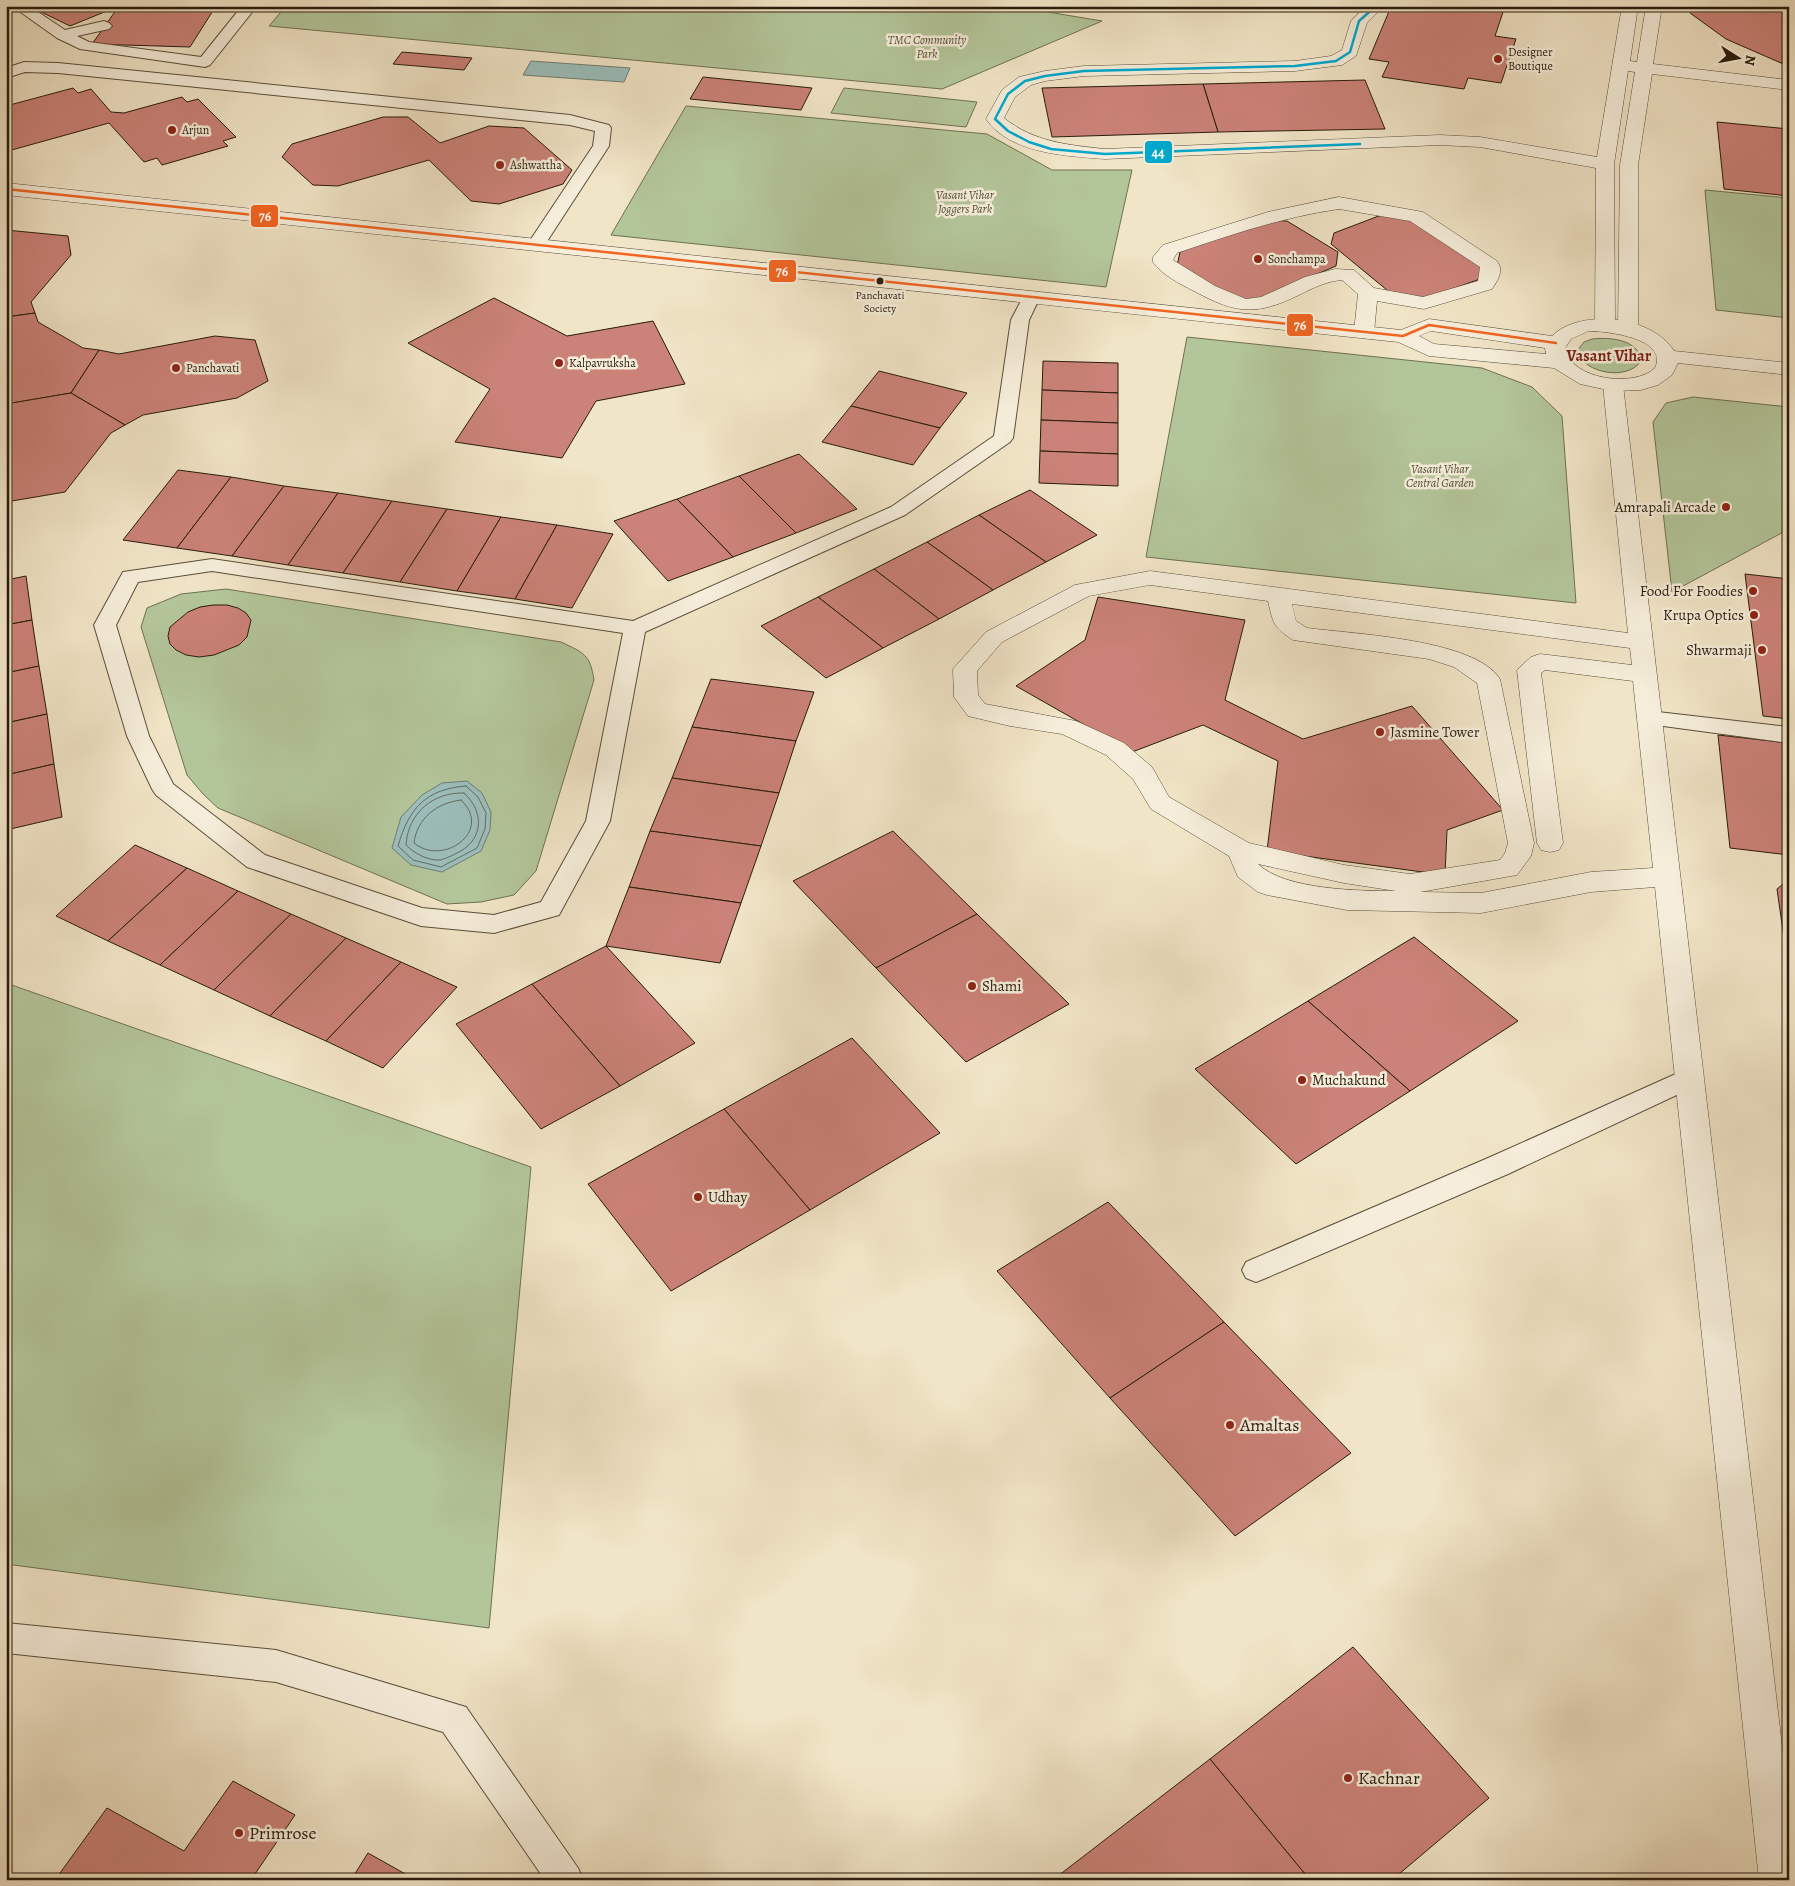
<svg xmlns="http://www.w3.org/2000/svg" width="1795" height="1886" font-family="Alegreya,serif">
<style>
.green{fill:#b3c69a;stroke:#6e7052}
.water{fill:#9cbebb;stroke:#6e7d75}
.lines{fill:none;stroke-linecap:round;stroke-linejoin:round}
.shore{stroke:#626c63;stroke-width:1}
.building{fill:#cb8278;stroke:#281b0b}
.service-casing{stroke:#5a4e3a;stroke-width:2}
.minor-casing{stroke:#5a4e3a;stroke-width:1}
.tertiary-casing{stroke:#5a4e3a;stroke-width:1}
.service{fill:#f6eedb;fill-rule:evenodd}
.minor{fill:#f6eedb;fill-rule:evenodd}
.tertiary{fill:#f6eedb;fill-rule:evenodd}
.bus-1-casing{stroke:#f6eedb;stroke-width:5}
.bus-2-casing{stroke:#f6eedb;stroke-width:5}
.bus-1{stroke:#00a9ce;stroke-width:2.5}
.bus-2{stroke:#f26522;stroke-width:2.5}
.poi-dot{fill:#8f2418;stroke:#f6eedb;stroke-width:2}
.bus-dot{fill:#281b0b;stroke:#f6eedb;stroke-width:2}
.labels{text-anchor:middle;stroke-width:5;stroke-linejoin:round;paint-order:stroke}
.far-bus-label{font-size:11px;fill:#281b0b;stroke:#f6eedb}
.far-park-label{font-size:12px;font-style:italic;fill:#524e36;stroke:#f6eedb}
.far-poi-label{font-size:12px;fill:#281b0b;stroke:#f6eedb;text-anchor:start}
.poi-label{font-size:15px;fill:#281b0b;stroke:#f6eedb;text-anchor:end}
.far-district-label{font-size:16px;font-weight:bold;fill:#7a1f14;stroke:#f6eedb}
.near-poi-label{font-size:18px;fill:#281b0b;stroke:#f6eedb;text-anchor:start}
.line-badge{stroke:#f6eedb;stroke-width:2}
.badge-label{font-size:14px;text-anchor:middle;font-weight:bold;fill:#fff}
</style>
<rect width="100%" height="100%" fill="#f1e5c7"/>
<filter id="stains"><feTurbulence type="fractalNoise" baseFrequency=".004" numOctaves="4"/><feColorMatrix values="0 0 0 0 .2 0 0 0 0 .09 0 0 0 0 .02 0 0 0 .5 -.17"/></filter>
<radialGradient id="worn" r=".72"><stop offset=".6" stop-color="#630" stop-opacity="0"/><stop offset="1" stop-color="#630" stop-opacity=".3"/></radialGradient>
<g class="green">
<path d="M286,6H1012L1102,21L942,89L269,26Z"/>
<path d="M844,88L977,102L966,127L831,113Z"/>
<path d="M686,106L987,134L1052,170H1132L1106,287L611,235Z"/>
<path d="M1705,190L1789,198V318L1716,310Z"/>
<path d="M1187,337L1482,368L1532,387L1562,416L1576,603L1146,557Z"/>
<path d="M1592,339C1609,337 1639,339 1641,361C1628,381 1584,374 1577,351L1584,342Z"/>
<path d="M1693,397L1789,407V529L1672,592L1653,422L1666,403Z"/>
<path d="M226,589L561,642C584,653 590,654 594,680L536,871L514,895L481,902L447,904L218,808L203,794L187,775L141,627L147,608L181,594Z"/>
<path d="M6,983L531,1167L489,1628L6,1564Z"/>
</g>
<g class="water">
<path d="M531,61L630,68L624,82L523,75Z"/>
<path d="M467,781L482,793L491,812L490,830L481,851L442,872L411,865L392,848L401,817L422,795L442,783Z"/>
</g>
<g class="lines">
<g class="shore">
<path d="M466,786L478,797L486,813L485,829L477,848L441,867L413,860L398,846C409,808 426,789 466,786Z"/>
<path d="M464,793C486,813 483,842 455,854C451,856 445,859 440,860C428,861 414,853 406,845C408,813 433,792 464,793Z"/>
<path d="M461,800C494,831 443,867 414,843C417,818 437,803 461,800Z"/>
</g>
</g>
<g class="building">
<path d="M37,6H119L70,26L33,8Z"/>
<path d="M119,6H216L190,47L92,44Z"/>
<path d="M1257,6H1292L1289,12Z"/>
<path d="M1413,6H1463L1503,12L1495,36L1516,39L1501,83L1468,78L1464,89L1382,77L1389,62L1369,59L1390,9L1411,12Z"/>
<path d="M1690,6H1789V64L1781,63L1726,39L1690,13Z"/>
<path d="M402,52L472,58L464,70L393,64Z"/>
<path d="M703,77L812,88L801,110L690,99Z"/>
<path d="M1365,80L1385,129L1218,132L1203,84Z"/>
<path d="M1203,84L1218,132L1052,137L1042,88Z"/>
<path d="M73,88L78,93L91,89L111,112L124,113L182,97L187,102L198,99L236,137L223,141L228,146L162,165L157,158L144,162L109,123L8,151L6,148V106Z"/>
<path d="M383,117H408L440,143L489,126L524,128L572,170L563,184L499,204L471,201L429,160L338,186L313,185L282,157L292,144Z"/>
<path d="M1717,122L1789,129V196L1724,189Z"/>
<path d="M1384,214L1411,218L1481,265L1480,279L1421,300L1393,295L1331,244L1334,233Z"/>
<path d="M1260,220L1287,221L1338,252L1336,266L1256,300L1228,299L1177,266L1180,252Z"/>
<path d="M6,230L68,236L71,255L31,302L35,313L6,317Z"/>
<path d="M494,298L567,336L653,321L685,384L596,401L562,458L455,442L490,389L408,343Z"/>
<path d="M35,313L38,322L83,348L99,350L71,393L6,404V317Z"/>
<path d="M215,336L255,340L268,381L237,398L143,415L125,425L71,393L99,350L119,354Z"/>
<path d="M1043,361L1118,363V393L1042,390Z"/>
<path d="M879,371L967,393L940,428L851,406Z"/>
<path d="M1042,390L1118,393V423L1041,420Z"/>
<path d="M71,393L125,425L111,433L65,492L6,502V404Z"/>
<path d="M851,406L940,428L913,465L822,442Z"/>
<path d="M1041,420L1118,423V454L1040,451Z"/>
<path d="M1040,451L1118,454V486L1039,483Z"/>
<path d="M799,454L857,509L796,533L739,476Z"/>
<path d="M178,470L231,477L177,548L123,540Z"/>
<path d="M739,476L796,533L733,557L677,499Z"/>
<path d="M231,477L284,486L232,556L177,548Z"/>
<path d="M284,486L338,493L288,565L232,556Z"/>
<path d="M1030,490L1097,535L1046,562L979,515Z"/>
<path d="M338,493L392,501L343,573L288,565Z"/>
<path d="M677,499L733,557L668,581L614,521Z"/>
<path d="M392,501L447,509L400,582L343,573Z"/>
<path d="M447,509L501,517L457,591L400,582Z"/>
<path d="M979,515L1046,562L993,590L927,542Z"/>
<path d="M501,517L557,525L515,599L457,591Z"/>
<path d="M557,525L613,534L572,608L515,599Z"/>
<path d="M927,542L993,590L939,619L874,569Z"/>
<path d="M874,569L939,619L883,648L818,597Z"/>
<path d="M1745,574L1789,579V719L1763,716Z"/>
<path d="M26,576L32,620L6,625V580Z"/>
<path d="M818,597L883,648L826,678L761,626Z"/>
<path d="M1098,597L1245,620L1225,700L1303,739L1412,706L1503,810L1447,830L1445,875L1267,851L1278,761L1203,725L1132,752L1016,686L1085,640Z"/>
<path d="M213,605H227L238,608L246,613L251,620L247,637L239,645L214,655L199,657L186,655L176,650L170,644L168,636L170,627L188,612L200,607Z"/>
<path d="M32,620L39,666L6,673V625Z"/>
<path d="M39,666L47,714L6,723V673Z"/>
<path d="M711,679L814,692L796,741L692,727Z"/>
<path d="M47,714L54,764L6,775V723Z"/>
<path d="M692,727L796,741L779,793L672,778Z"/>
<path d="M1718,735L1789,743V855L1730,848Z"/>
<path d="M54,764L62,817L6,830V775Z"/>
<path d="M672,778L779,793L761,846L650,831Z"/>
<path d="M650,831L761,846L741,903L629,887Z"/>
<path d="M893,831L977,914L876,968L793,881Z"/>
<path d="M135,845L187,868L108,941L56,916Z"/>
<path d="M187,868L238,891L160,965L108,941Z"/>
<path d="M1789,879V973L1777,889Z"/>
<path d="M629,887L741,903L720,963L606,946Z"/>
<path d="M238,891L291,914L214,990L160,965Z"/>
<path d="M291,914L346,938L270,1016L214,990Z"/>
<path d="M977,914L1069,1004L966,1062L876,968Z"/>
<path d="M1414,937L1518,1021L1410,1091L1308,1001Z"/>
<path d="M346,938L401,962L326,1041L270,1016Z"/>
<path d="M606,946L695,1043L620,1086L532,984Z"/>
<path d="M401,962L457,987L383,1068L326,1041Z"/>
<path d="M532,984L620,1086L541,1129L456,1024Z"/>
<path d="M1308,1001L1410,1091L1296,1164L1195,1069Z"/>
<path d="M852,1038L940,1133L810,1210L724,1109Z"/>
<path d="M724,1109L810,1210L671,1291L588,1184Z"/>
<path d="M1108,1202L1224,1322L1110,1398L997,1271Z"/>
<path d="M1224,1322L1351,1453L1235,1536L1110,1398Z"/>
<path d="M1353,1647L1489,1798L1392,1880H1310L1210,1759Z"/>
<path d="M1210,1759L1310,1880H1055L1054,1879Z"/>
<path d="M233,1781L295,1815L251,1880H55L107,1808L184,1851Z"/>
<path d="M368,1853L416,1880H351Z"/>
</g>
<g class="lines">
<defs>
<g id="service">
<path d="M12,6H29L65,30L104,21L109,23L112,26L109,29L77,36L89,42L201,57L242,6H257L210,65L205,67L80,49L57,38Z"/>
<path d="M24,62L58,63L570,115L609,125L611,128L609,146L542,249H530L527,245L593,146L595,131L570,125L58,73L25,72L6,78V68Z"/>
<path d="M1031,292L1037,293L1040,297L1029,320L1013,438L1010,442L905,515L645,632L610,821L559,915L494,933L421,926L247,867L156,795L152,789L127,736L94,625L123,572L212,559L633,621L891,507L994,436L1011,320L1025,293ZM212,571L623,633L586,821L541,902L494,915L422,908L265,855L173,784L149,736L116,625L138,582Z"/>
<path d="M1649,711L1789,727V743L1641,723L1638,718L1641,713Z"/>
<path d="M1689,1068L1698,1071L1702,1078L1698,1085L1508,1174L1266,1278L1256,1282L1246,1278L1242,1270L1246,1262L1488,1158Z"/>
<path d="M6,1623L276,1650L466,1707L578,1868L583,1880H545L443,1732L276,1682L6,1653Z"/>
</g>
<g id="minor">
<path d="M1366,6H1384L1367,23L1356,56L1342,65L1295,71L1084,76L1045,81L1031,85L1015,97L1004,118C1034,142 1068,145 1105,149L1440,135L1480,137L1597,157L1622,6H1638L1630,61L1637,62L1646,6H1662L1653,64L1789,80V90L1652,74L1638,165V329L1635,333L1628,335L1621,333L1618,329L1620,165L1635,72L1628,71L1614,164L1615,325L1612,329L1605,331L1598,329L1595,325L1596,168L1480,147L1440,145L1105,159C1067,156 1010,154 986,119L1002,90L1019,77L1045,71L1084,66L1295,61L1331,56L1342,50L1351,21Z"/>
<path d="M1339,197L1423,212L1497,261C1504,271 1498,280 1492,289L1424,309L1377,301L1374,332L1371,336L1364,338L1357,336L1354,332L1358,294L1342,280C1327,281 1313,288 1299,295C1256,316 1236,314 1194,291C1180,284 1162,275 1153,262V257L1163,245L1268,212ZM1339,209L1410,221L1480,267L1478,281L1423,297L1374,288L1354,270L1335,269L1305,277L1261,297L1246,299L1215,286L1173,260L1177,253C1230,235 1283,217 1339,209Z"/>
<path d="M1613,379L1620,381L1623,385L1789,1806V1880H1759L1655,887L1591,892L1481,913L1347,910L1267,895L1258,892L1238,877L1229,856L1151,809L1133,779L1106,755L1062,734L1010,726L968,716L954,697L953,669L986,632L1075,585L1150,571L1628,633L1603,385L1606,381ZM1150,585L1268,601C1273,623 1273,627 1293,640L1429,659L1454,667L1477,683L1508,843L1505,853L1500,860L1410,874L1344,865L1249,843L1169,797L1152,767L1124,743L1076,721L985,704L978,695L977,671L1002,642L1089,596ZM1292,604L1630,648L1632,665L1540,654L1531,657L1517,670L1537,843L1541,850L1550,852L1559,850L1563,843L1541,673L1545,670L1633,681L1653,868L1591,872L1481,893L1420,892L1517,875L1531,856L1534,843L1500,679C1475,639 1353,634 1307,628L1296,621ZM1258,864L1344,883L1396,891C1360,891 1284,890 1258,864Z"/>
</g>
<path id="tertiary" d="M6,183L1401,330L1429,319L1552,336C1580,308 1653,316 1674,351L1789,363V375L1678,363L1672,375L1658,385L1641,390L1612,391L1580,384L1554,368L1429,356L1398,342L6,195ZM1431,331L1545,348L1546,354L1434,344L1419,336ZM1589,331C1606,331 1669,338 1655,368C1635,388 1570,380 1565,348L1571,339Z"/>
</defs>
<use href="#service" class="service-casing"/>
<use href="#minor" class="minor-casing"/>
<use href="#tertiary" class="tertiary-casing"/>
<use href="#service" class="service"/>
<use href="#minor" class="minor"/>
<use href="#tertiary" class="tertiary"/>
<defs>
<path id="bus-1" d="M1360,144L1105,154L1051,149L1029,142L1008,131L995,119L1008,94L1025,81L1045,76L1084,71L1295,66L1336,61L1350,52L1359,21L1376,6"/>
<path id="bus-2" d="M6,189L1403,336L1429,325L1556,343"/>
</defs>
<use href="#bus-1" class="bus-1-casing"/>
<use href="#bus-2" class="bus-2-casing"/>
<use href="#bus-1" class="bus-1"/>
<use href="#bus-2" class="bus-2"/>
</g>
<g class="poi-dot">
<circle cx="1498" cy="59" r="5"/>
<circle cx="172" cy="130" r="5"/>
<circle cx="500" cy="165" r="5"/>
<circle cx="1258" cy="259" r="5"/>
<circle cx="559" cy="363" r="5"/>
<circle cx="176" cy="368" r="5"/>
<circle cx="1726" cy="507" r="5"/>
<circle cx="1753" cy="591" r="5"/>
<circle cx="1754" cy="615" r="5"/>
<circle cx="1762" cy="650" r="5"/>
<circle cx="1380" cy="732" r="5"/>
<circle cx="972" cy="986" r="5"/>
<circle cx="1302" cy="1080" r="5"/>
<circle cx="698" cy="1197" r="5"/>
<circle cx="1230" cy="1425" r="5"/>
<circle cx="1348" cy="1778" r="5"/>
<circle cx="239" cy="1833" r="5"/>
</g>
<circle class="bus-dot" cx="880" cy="281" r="4.5"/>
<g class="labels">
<g class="far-bus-label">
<text x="880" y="299">Panchavati<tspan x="880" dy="13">Society</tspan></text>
</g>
<g class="far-park-label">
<text x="927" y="44">TMC Community<tspan x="927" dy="14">Park</tspan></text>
<text x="965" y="199">Vasant Vihar<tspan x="965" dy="14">Joggers Park</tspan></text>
<text x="1440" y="473">Vasant Vihar<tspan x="1440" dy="14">Central Garden</tspan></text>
</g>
<g class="far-poi-label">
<text x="1508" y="56">Designer<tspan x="1508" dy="14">Boutique</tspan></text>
<text x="182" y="134">Arjun</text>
<text x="510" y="169">Ashwattha</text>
<text x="1268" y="263">Sonchampa</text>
<text x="569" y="367">Kalpavruksha</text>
<text x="186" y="372">Panchavati</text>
</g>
<g class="poi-label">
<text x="1716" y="512">Amrapali Arcade</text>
<text x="1743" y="596">Food For Foodies</text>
<text x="1744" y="620">Krupa Optics</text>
<text x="1752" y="655">Shwarmaji</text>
<text x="1390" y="737" text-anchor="start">Jasmine Tower</text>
<text x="982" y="991" text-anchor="start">Shami</text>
<text x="1312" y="1085" text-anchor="start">Muchakund</text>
<text x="708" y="1202" text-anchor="start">Udhay</text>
</g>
<g class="far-district-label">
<text x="1609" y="361">Vasant Vihar</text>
</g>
<g class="near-poi-label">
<text x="1240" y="1431">Amaltas</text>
<text x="1358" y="1784">Kachnar</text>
<text x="249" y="1839">Primrose</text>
</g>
</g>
<g class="line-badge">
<rect x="1144" y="140" width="29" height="24" rx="5" fill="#00a9ce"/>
<rect x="250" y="204" width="29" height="24" rx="5" fill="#f26522"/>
<rect x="768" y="259" width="29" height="24" rx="5" fill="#f26522"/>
<rect x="1286" y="313" width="28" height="24" rx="5" fill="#f26522"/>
</g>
<g class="badge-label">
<text x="1158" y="157">44</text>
<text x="265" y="221">76</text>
<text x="782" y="276">76</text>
<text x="1300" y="330">76</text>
</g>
<rect width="1795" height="1886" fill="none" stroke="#f1e5c7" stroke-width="25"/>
<rect x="8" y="8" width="1780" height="1871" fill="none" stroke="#281b0b" stroke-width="2.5"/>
<rect x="12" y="12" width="1770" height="1861" fill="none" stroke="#281b0b"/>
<g transform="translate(1738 58) rotate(101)" stroke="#f6eedb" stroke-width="4" paint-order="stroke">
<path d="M0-4L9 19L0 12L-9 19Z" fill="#281b0b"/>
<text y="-8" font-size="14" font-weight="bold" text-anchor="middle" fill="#281b0b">N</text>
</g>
<rect width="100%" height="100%" filter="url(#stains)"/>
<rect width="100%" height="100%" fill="url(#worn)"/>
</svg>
